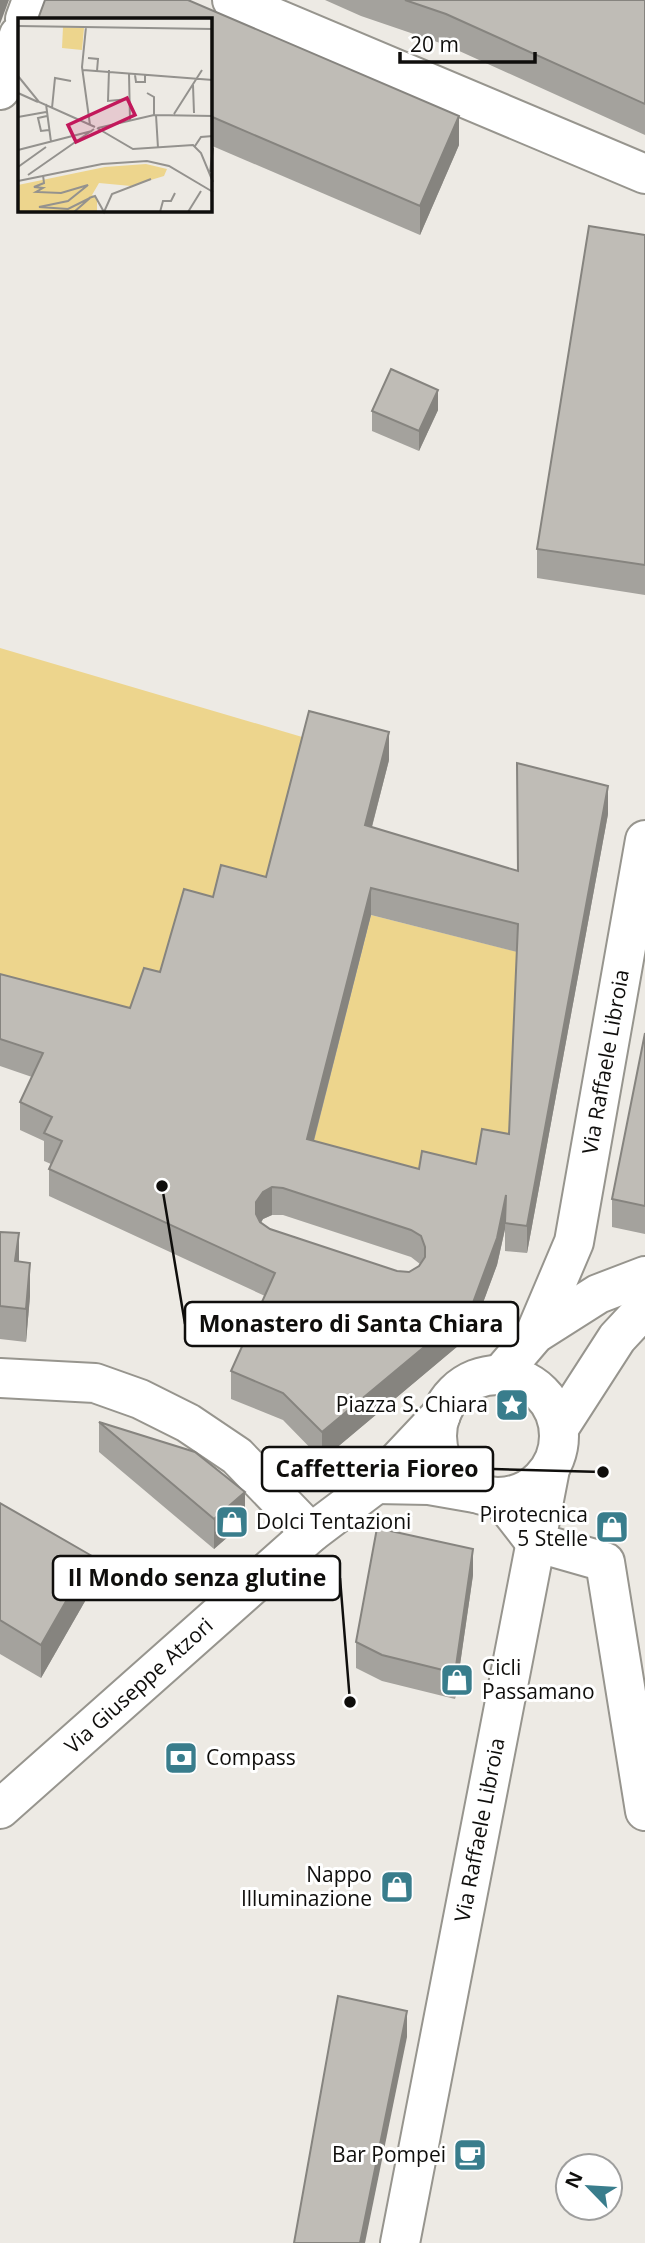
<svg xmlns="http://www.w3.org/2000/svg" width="645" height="2243" font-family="'Open Sans',sans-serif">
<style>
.green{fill:#edd58d}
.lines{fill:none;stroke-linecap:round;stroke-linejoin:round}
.street-casing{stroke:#97958e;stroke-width:42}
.secondary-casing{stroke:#97958e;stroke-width:42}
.primary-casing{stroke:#97958e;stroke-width:42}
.street{stroke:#fff;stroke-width:38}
.secondary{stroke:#fff;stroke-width:38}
.primary{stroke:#fff;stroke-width:38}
.wall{fill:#a4a29d;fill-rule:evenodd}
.shaded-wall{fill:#86847f}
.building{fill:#bfbcb6;stroke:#86847f;stroke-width:2;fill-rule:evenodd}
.labels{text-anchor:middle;stroke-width:6;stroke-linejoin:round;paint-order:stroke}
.street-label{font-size:21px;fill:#0f0e0c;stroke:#fff}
.poi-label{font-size:21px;fill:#0f0e0c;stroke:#fff;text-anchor:end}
.inset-road{fill:none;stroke:#94928e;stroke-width:2}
.view{fill:#c2185b;fill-opacity:0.15;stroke:#c2185b;stroke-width:3.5}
.inset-edge{fill:none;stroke:#0f0e0c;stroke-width:3.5}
.leader{fill:none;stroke:#0f0e0c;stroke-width:2.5}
.callout-dot{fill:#0f0e0c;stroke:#fff;stroke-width:2.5}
.callout{fill:#fff;stroke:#0f0e0c;stroke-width:2.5}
.callout-label{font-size:23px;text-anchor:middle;font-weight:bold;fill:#0f0e0c}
</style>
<rect width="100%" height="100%" fill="#edeae4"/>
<g class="green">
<path d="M0,648L309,739L301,845L170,966L130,1036L0,1001Z"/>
<path d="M371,915L518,952L509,1161L476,1192L307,1167Z"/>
</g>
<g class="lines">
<defs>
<g id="street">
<path d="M232,0L645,174"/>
<path d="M25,19L32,0"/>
<path d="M0,90L19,35"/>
<path d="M535,1334L574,1242L645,840"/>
<path d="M535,1542L605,1562L645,1811"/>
</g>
<g id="secondary">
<path d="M0,1378L95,1383L140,1399L188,1423L237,1456L311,1533"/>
<path d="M500,1497L535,1542"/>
<path d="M400,2243L550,1469"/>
</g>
<g id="primary">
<path d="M500,1375L535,1334L598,1294L645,1276"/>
<circle cx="498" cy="1436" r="61"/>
<path d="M559,1428L617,1338L645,1308"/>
<path d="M376,1484L429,1485L475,1493"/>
<path d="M0,1809L311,1533L376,1484L441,1415"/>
</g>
</defs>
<use href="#street" class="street-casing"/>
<use href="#secondary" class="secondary-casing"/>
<use href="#primary" class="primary-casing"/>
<use href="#street" class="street"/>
<use href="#secondary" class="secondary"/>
<use href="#primary" class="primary"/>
</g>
<g class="wall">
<path d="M325,0H645V135L446,45L361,16Z"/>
<path d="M210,19L459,145L420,235L210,145Z"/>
<path d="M645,235V595L537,578V549Z"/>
<path d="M438,410L419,451L372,431V411Z"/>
<path d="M389,760L372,827L518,871L608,814L527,1253L505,1251V1229L497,1265L471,1335L322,1460L283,1420L231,1399V1371L265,1296L49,1196V1169L51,1164L44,1161V1141L20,1130V1102L32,1077L0,1066V974L130,1008L160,972L213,897L266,877ZM371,915L517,952L509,1134L476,1164L419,1169L314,1141ZM272,1215H283L411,1257L420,1264L419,1266L409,1272L397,1271L270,1229L261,1223L263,1219Z"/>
<path d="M645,1033V1234L612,1227V1199Z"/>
<path d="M0,1232L19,1262L30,1296L26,1342L0,1339Z"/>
<path d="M99,1422L245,1522L214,1549L99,1452Z"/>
<path d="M0,1503L92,1589L41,1678L0,1654Z"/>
<path d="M473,1575L455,1699L382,1681L356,1668V1642Z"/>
</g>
<g class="shaded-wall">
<path d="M0,0H9L0,24Z"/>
<path d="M459,116V145L420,235V206Z"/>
<path d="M438,390V410L419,451V431Z"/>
<path d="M389,732V760L365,853V825Z"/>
<path d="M608,786V814L527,1253V1226Z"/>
<path d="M371,888V915L307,1167V1139Z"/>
<path d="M272,1187V1215L263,1219L256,1230V1202L263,1192Z"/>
<path d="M506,1195L505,1229L497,1265L471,1335L322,1460V1432Z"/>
<path d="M19,1233V1266L15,1261Z"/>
<path d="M30,1263V1296L26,1342V1309Z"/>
<path d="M245,1492V1522L214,1549V1519Z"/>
<path d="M473,1549V1575L455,1699V1673Z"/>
<path d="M92,1556V1589L41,1678V1645Z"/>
<path d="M407,2011V2037L365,2243H360Z"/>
</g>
<g class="building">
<path d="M45,0H188L459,116L420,206L210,116V19H38Z"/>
<path d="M405,0H645V104L446,14Z"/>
<path d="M589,226L645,235V565L537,549Z"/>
<path d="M391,369L438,390L419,431L372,411Z"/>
<path d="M309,711L389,732L365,825L518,871L517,763L608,786L527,1226L505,1223L506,1195L497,1238L471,1308L322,1432L283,1393L231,1371L275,1273L49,1169L62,1141L44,1133L52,1117L20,1102L43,1053L0,1039V974L130,1008L144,968L160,972L184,889L213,897L221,865L266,877ZM371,888L518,924L509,1134L482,1129L476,1164L422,1151L419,1169L307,1139ZM272,1187L283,1188L411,1230L421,1236L425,1247V1257L419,1266L409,1272L397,1271L270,1229L260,1222L256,1214V1202L263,1192Z"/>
<path d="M645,1033V1206L612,1199Z"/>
<path d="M0,1232L19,1233L15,1261L30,1263L26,1309L0,1306Z"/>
<path d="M99,1422L195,1452L245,1492L214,1519Z"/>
<path d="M0,1503L92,1556L41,1645L0,1620Z"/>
<path d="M377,1528L473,1549L455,1673L382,1655L356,1642Z"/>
<path d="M338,1996L407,2011L360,2243H294Z"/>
</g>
<defs>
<symbol id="sight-square" viewBox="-11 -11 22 22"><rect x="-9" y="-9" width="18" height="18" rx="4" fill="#397d8c" stroke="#fff"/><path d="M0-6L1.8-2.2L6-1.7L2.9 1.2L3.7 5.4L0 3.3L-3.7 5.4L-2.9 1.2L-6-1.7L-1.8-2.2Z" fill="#fff"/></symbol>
<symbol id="shop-square" viewBox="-11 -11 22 22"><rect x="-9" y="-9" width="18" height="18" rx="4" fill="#397d8c" stroke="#fff"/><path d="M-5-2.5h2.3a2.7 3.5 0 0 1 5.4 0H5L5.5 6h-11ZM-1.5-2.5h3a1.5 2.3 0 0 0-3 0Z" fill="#fff"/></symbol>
<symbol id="bank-square" viewBox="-11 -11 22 22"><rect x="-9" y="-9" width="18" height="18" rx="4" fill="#397d8c" stroke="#fff"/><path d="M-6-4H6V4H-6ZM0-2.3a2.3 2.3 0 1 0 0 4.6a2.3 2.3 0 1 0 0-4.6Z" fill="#fff"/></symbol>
<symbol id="cafe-square" viewBox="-11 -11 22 22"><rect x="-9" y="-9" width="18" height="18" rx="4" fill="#397d8c" stroke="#fff"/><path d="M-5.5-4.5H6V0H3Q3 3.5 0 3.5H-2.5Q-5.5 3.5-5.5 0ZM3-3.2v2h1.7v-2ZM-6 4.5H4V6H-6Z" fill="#fff"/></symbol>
</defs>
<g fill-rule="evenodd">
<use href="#sight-square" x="493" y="1386" width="38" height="38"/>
<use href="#shop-square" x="213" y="1503" width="38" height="38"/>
<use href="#shop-square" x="593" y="1508" width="38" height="38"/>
<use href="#shop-square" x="438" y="1661" width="38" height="38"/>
<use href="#bank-square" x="162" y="1739" width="38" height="38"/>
<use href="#shop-square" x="378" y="1868" width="38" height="38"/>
<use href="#cafe-square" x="451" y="2136" width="38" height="38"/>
</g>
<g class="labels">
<g class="street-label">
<text transform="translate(606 1062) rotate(-80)" y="7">Via Raffaele Libroia</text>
<text transform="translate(139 1686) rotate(-42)" y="7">Via Giuseppe Atzori</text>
<text transform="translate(480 1830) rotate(-79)" y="7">Via Raffaele Libroia</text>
</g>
<g class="poi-label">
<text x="488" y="1412">Piazza S. Chiara</text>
<text x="588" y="1522">Pirotecnica<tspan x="588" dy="24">5 Stelle</tspan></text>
<text x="256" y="1529" text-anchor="start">Dolci Tentazioni</text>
<text x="482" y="1675" text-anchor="start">Cicli<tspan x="482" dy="24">Passamano</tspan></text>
<text x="206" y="1765" text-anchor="start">Compass</text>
<text x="372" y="1882">Nappo<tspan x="372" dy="24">Illuminazione</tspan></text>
<text x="446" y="2162">Bar Pompei</text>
</g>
</g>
<g transform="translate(18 18)">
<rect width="194" height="194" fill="#edeae4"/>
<path d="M45,9L66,10L64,32L44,30Z" fill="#edd58d"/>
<path d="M128,146L149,151L146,158L113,168L81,165L74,177L79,180V194H0V167L87,149Z" fill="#edd58d"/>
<path class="inset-road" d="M0,8L195,11M68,9L64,49L72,107M70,40L80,41L79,53M65,52L195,62M91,52L90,83L111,81M111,56L112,102M117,57L118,64H127V57M0,58L21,84L77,109M175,67L176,95M0,75L20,84M129,75L136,79V97M28,86L33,124M34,90L37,60L53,63M156,96L184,52M138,97L140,130M29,98L20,100L23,113L31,112M0,99L28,94M79,110L115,131L175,127L183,135L195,164M80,110L136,97L195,98M177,128L183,119L195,118M0,132L74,113M0,149L28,129M192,154L195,130M10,157L76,111M25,157L26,165L16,169L25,170L18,174L43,175L70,167L50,183L21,189L50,191L72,180L56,194M0,163L84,146L129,143L151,148L195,174M71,180L77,178L86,194L94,176L133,161M142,194L145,183H153L157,175M170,194L183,173"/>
<path class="view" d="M109,80L117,97L58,124L50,107Z"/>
<rect width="194" height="194" class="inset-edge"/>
</g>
<path class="leader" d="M162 1186L185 1324M603 1472L493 1469M350 1702L340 1578"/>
<g class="callout-dot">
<circle cx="162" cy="1186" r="7"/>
<circle cx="603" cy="1472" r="7"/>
<circle cx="350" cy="1702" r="7"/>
</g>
<g class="callout">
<rect x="185" y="1302" width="333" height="44" rx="7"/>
<rect x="262" y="1447" width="231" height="44" rx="7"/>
<rect x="53" y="1556" width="287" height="44" rx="7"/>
</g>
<g class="callout-label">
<text x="351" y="1332">Monastero di Santa Chiara</text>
<text x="377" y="1477">Caffetteria Fioreo</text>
<text x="197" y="1586">Il Mondo senza glutine</text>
</g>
<g transform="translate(589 2187) rotate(295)"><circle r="33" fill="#ffffff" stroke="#9f9f9e" stroke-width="2"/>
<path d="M0-5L12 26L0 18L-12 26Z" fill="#397d8c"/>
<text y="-10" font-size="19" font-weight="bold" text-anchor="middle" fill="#0f0e0c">N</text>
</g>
<path d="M400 52v10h135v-10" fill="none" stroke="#0f0e0c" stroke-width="3.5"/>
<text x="410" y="52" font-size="21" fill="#0f0e0c" stroke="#ffffff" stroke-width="5" paint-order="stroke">20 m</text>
</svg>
